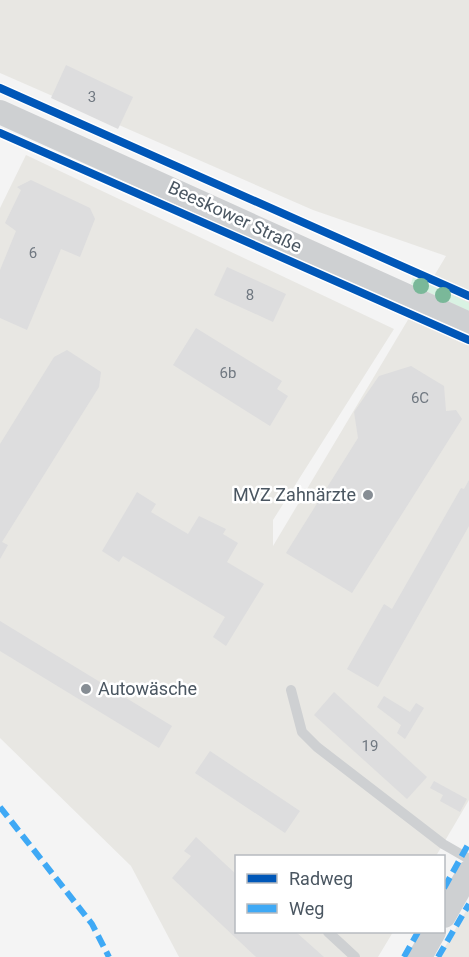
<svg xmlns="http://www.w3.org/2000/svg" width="469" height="957" font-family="Roboto,sans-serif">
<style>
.commercial{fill:#e8e7e3}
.green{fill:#d9f2e3}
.building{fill:#ddddde}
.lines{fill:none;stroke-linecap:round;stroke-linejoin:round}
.service{stroke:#ced0d2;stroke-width:10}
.tertiary{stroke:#ced0d2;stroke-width:24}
.quiet{stroke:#3fa9f5;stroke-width:6;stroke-dasharray:12 6;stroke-linecap:butt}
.cycleway-casing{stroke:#fff;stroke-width:11}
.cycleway{stroke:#0057b8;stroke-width:8}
.tree{fill:#7ab899}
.poi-dot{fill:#868d94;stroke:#fff;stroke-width:2}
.labels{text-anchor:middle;stroke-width:5;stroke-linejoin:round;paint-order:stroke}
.number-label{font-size:15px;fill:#707881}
.street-label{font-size:18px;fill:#4a5661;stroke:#fff}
.poi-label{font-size:18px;fill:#4a5661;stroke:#fff;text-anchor:end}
</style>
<rect width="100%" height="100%" fill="#f4f4f4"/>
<g class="commercial">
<path d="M0,0H469V800L436,856H237V932H393L378,957H179L131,866L0,738V208L26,155L394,329L273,520V546L446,256L313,210L0,73Z"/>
<path d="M469,906V957H439Z"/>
</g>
<path class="green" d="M413,277L469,303V311L411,284Z"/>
<g class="building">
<path d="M66,65L133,97L118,129L51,98Z"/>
<path d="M31,180L90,208L95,219L80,257L61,249L27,330L0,318V270L16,231L5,223L21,190L17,187Z"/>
<path d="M227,267L286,294L273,322L214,295Z"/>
<path d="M196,328L282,381L277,389L288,396L270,426L173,365Z"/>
<path d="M67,350L101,372L99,387L2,542L8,545L0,559V444L54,357Z"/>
<path d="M411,366L444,386L446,411L456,410L462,419L352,593L286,553L358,438L354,412L379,376Z"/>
<path d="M469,480V526L378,687L347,669L384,604L392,609L461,488L464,489Z"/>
<path d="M137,492L156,504L151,512L188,534L199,516L226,529L223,534L238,543L227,562L264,584L226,646L213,637L225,617L123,556L119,562L102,551Z"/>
<path d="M0,621L172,726L159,748L0,651Z"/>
<path d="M334,692L427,777L407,799L314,715Z"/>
<path d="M384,696L410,712L416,703L424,708L405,739L397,733L401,725L377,707Z"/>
<path d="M210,751L300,811L285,833L195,773Z"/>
<path d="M434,781L467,799L460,812L440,801L443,795L430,788Z"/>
<path d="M196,837L237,875V932H296L324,957H256L172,878L191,856L184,851Z"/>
</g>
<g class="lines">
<g class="service">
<path d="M291,690L302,732L317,747L443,844L469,859"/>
<path d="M328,932L355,957"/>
</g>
<g class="tertiary">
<path d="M0,112L469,324"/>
<path d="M444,916L469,872"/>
<path d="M420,957L434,932"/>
</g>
<g class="quiet">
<path d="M0,807L92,924L109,957"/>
<path d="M444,888L469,843"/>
<path d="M404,957L418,932"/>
<path d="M438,957L469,904"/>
</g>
<defs>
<g id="cycleway">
<path d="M0,88L469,296"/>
<path d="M0,133L469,340"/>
</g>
</defs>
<use href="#cycleway" class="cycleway-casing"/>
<use href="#cycleway" class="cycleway"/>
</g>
<g class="tree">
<circle cx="421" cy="286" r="8"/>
<circle cx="443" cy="295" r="8"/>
</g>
<g class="poi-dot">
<circle cx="368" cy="495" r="6"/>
<circle cx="86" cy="689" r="6"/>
</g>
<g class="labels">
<g class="number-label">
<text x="92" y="102">3</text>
<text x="33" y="258">6</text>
<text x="250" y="300">8</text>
<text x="228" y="378">6b</text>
<text x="420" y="403">6C</text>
<text x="370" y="751">19</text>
</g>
<g class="street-label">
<text transform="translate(235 217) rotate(25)" y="6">Beeskower Straße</text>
</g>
<g class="poi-label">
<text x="356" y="501">MVZ Zahnärzte</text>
<text x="98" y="695" text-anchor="start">Autowäsche</text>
</g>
</g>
<rect x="235" y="855" width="210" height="78" fill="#ffffff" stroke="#b7bbc0" stroke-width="1.5"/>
<rect x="247" y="874" width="30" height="9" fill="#0057b8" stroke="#b7bbc0" stroke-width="1.5"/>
<text x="289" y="885" font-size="18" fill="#4a5661">Radweg</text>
<rect x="247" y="904" width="30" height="9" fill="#3fa9f5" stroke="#b7bbc0" stroke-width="1.5"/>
<text x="289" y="915" font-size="18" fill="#4a5661">Weg</text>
</svg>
